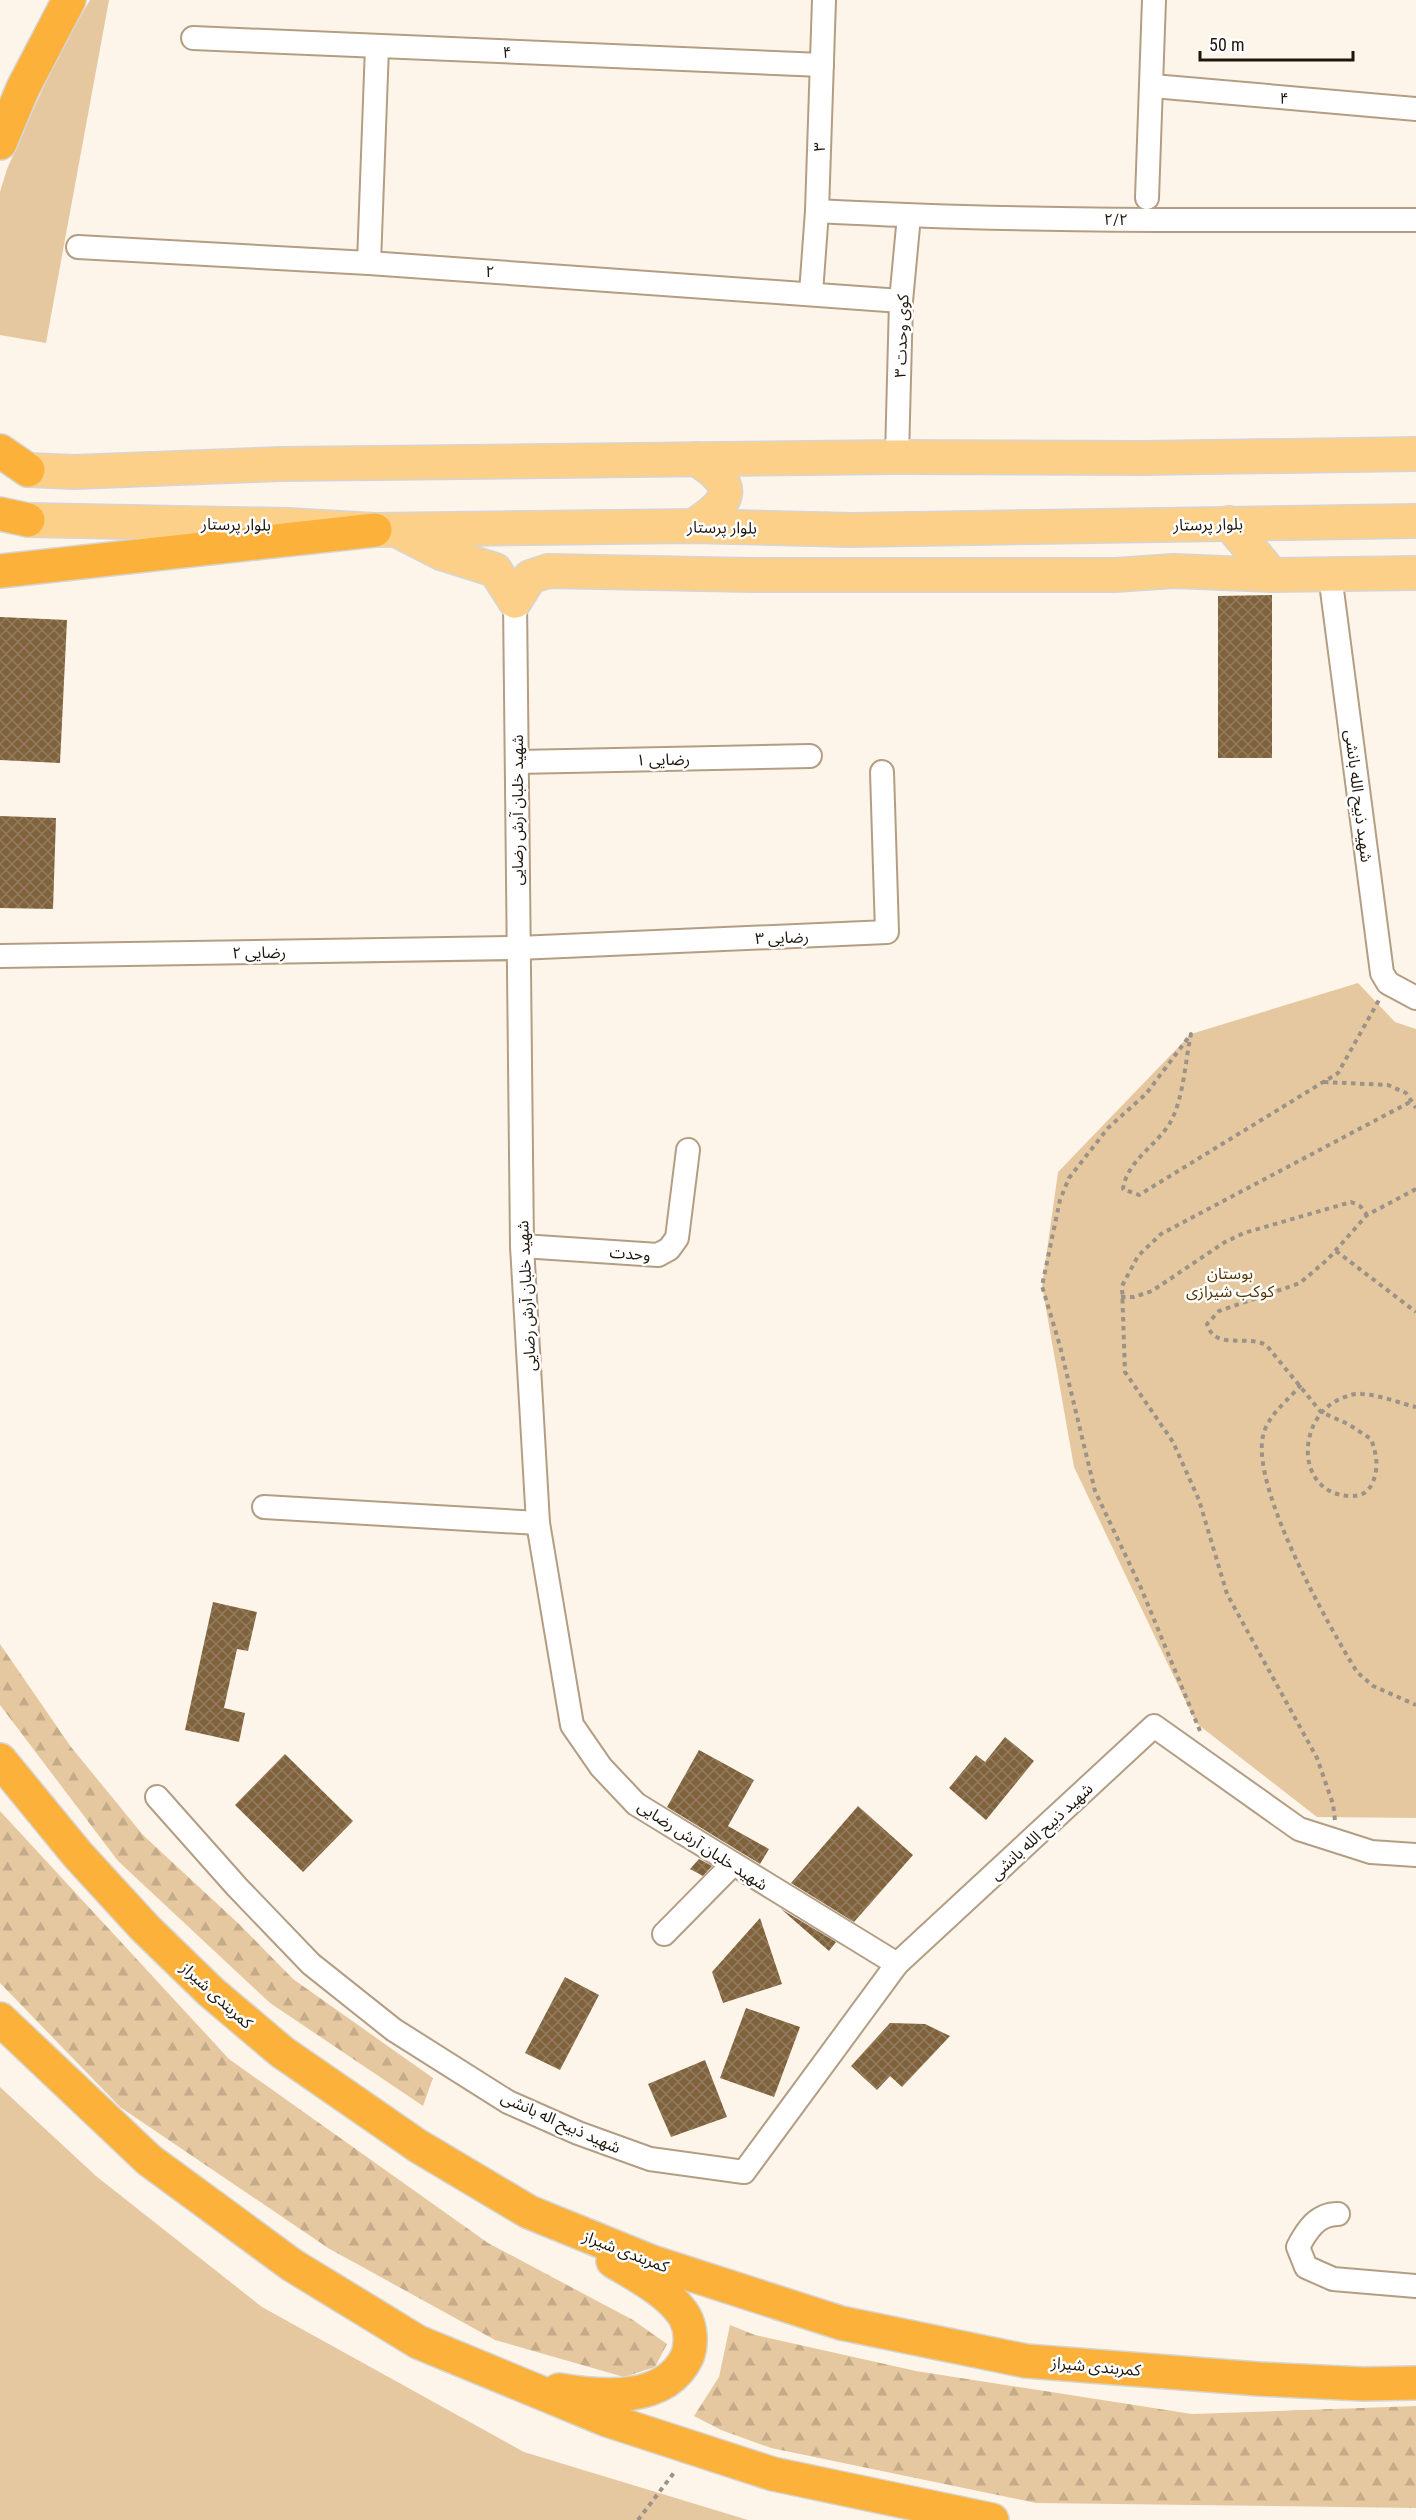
<svg xmlns="http://www.w3.org/2000/svg" width="1416" height="2520" font-family="'Roboto Condensed','Noto Sans Arabic',sans-serif">
<style>
.green{fill:#e6c8a0}
.forest{fill:url(#forest-firs)}
.building{fill:url(#building-cross-hatch)}
.lines{fill:none;stroke-linecap:round;stroke-linejoin:round}
.street-casing{stroke:#b39e84;stroke-width:26}
.primary-casing{stroke:#d6d5d3;stroke-width:36}
.highway-casing{stroke:#d6d5d3;stroke-width:36}
.path{stroke:#9b9388;stroke-width:4;stroke-dasharray:4.5 4.5;stroke-linecap:butt}
.street{stroke:#fff;stroke-width:22}
.primary{stroke:#fdd089;stroke-width:33}
.highway{stroke:#fcb13b;stroke-width:33}
.labels{text-anchor:middle;stroke-width:5;stroke-linejoin:round;paint-order:stroke}
.street-label{font-size:16px;fill:#1e160c;stroke:#fff}
.park-label{font-size:16px;fill:#553600;stroke:#fff}
</style>
<defs>
<pattern id="forest-firs" width="22" height="20" patternUnits="userSpaceOnUse" patternTransform="scale(1.5)"><rect width="22" height="20" fill="#e6c8a0"/><path d="M5 1l3.5 6h-7zM16 11l3.5 6h-7z" fill="#c5ab89"/></pattern>
<pattern id="building-cross-hatch" width="8" height="8" patternUnits="userSpaceOnUse" patternTransform="scale(1.5)"><rect width="8" height="8" fill="#80633c"/><path d="M0 0l8 8M0 8l8-8" fill="none" stroke="#927d61"/></pattern>
</defs>
<rect width="100%" height="100%" fill="#fef5ea"/>
<g class="green">
<path d="M90,0H109L46,343L0,335V192L7,169L56,59Z"/>
<path d="M1358,983L1395,1022L1416,1029V1818L1317,1817L1196,1723L1074,1467L1042,1286L1058,1172L1191,1034Z"/>
<path d="M0,2087L96,2176L262,2307L524,2452L748,2520H0Z"/>
</g>
<g class="forest">
<path d="M0,1644L71,1747L143,1835L239,1924L293,1979L433,2078L423,2106L270,2003L118,1861L0,1705Z"/>
<path d="M0,1811L229,2059L488,2243L633,2320L667,2344L655,2367L624,2377L495,2340L328,2248L120,2107L0,1983Z"/>
<path d="M730,2325L755,2335L916,2371L1192,2414L1416,2406V2508L1036,2503L771,2448L721,2430L694,2416L719,2377Z"/>
</g>
<g class="building">
<path d="M1272,595V758H1218V596Z"/>
<path d="M0,617L67,620L60,763L0,760Z"/>
<path d="M0,816L56,818L53,909L0,908Z"/>
<path d="M213,1602L257,1612L248,1651L237,1649L224,1708L245,1713L239,1742L185,1730Z"/>
<path d="M1005,1737L1034,1761L986,1820L949,1788L976,1755L985,1762Z"/>
<path d="M699,1750L754,1780L728,1826L769,1849L760,1864L667,1807Z"/>
<path d="M285,1754L353,1821L303,1872L235,1805Z"/>
<path d="M858,1806L913,1855L854,1922L791,1883Z"/>
<path d="M699,1859L712,1866L703,1876L690,1869Z"/>
<path d="M781,1909L836,1942L829,1951Z"/>
<path d="M760,1918L782,1984L723,2003L712,1972Z"/>
<path d="M565,1977L599,1995L560,2070L525,2053Z"/>
<path d="M746,2008L800,2027L774,2097L720,2078Z"/>
<path d="M890,2023L925,2024L950,2036L902,2087L890,2076L877,2090L851,2066Z"/>
<path d="M705,2060L727,2117L671,2137L648,2084Z"/>
</g>
<g class="lines">
<defs>
<g id="street">
<path d="M193,38L822,65"/>
<path d="M1153,86L1416,109"/>
<path d="M1147,198L1154,0"/>
<path d="M817,211C1016,222 1216,220 1416,220"/>
<path d="M78,247L369,263L901,301"/>
<path d="M369,263L377,47"/>
<path d="M811,293L817,211L824,0"/>
<path d="M897,457L901,301L909,216"/>
<path d="M1330,575L1382,973L1388,983L1416,998"/>
<path d="M515,601L522,1246L538,1523L572,1725L601,1767L636,1804L897,1964"/>
<path d="M517,762L810,756"/>
<path d="M0,956L518,948L887,932L882,772"/>
<path d="M522,1246L658,1255L669,1249L677,1238L688,1150"/>
<path d="M264,1507L538,1523"/>
<path d="M157,1797L237,1887L311,1964L394,2030L508,2102L578,2133L650,2159L744,2172L897,1964L1154,1726L1299,1829L1371,1852L1416,1855"/>
<path d="M664,1934L732,1865"/>
<path d="M1338,2214C1317,2214 1307,2230 1298,2247L1306,2267L1333,2279L1416,2286"/>
</g>
<g id="primary">
<path d="M28,470L74,472L282,464L897,457L1144,458L1416,454"/>
<path d="M28,520L288,525L375,530L693,526L851,530L1416,521"/>
<path d="M1229,523L1272,575"/>
<path d="M693,526C733,501 738,485 696,459"/>
<path d="M400,532L441,553L495,570L515,601"/>
<path d="M515,601L530,577L548,571L753,575H1115L1174,571L1272,575L1416,573"/>
</g>
<g id="highway">
<path d="M0,143L23,88L69,0"/>
<path d="M0,451L28,470"/>
<path d="M0,514L28,520"/>
<path d="M0,571L375,530"/>
<path d="M0,1760L78,1855L145,1928L211,1992L282,2052L418,2146L529,2212L652,2262L841,2323L1026,2361L1259,2379L1363,2384L1416,2383"/>
<path d="M0,2019L149,2160L292,2265L418,2342L607,2420L773,2474L992,2520"/>
<path d="M559,2390C602,2397 665,2403 687,2357C692,2345 691,2328 685,2317C671,2293 636,2275 613,2261"/>
</g>
</defs>
<use href="#street" class="street-casing"/>
<use href="#primary" class="primary-casing"/>
<use href="#highway" class="highway-casing"/>
<g class="path">
<path d="M1324,1082L1388,1085L1406,1093L1416,1108"/>
<path d="M1416,1189L1367,1215L1328,1259L1300,1283L1219,1311L1207,1324C1215,1352 1250,1333 1267,1346L1321,1412L1348,1424L1371,1439C1377,1455 1379,1469 1372,1484C1367,1494 1360,1496 1350,1496C1295,1494 1296,1418 1340,1399C1347,1396 1354,1393 1362,1394C1380,1395 1399,1403 1416,1407"/>
<path d="M1336,1251L1416,1312"/>
<path d="M1121,1297H1134L1152,1291L1225,1242L1244,1233L1351,1202L1360,1206L1367,1215"/>
<path d="M1301,1385C1288,1400 1267,1416 1263,1436C1251,1488 1328,1625 1357,1672L1373,1686L1416,1705"/>
<path d="M1200,1731L1141,1588L1095,1491L1060,1346L1042,1286L1060,1200L1069,1178L1108,1128L1146,1094L1191,1034C1185,1062 1184,1096 1171,1121C1158,1145 1127,1160 1123,1189L1139,1195L1338,1073L1379,1000"/>
<path d="M1335,1820L1333,1804L1317,1758L1227,1594L1199,1500L1173,1442L1125,1372L1122,1286L1138,1256L1161,1234L1412,1101"/>
<path d="M638,2520L676,2470"/>
</g>
<use href="#street" class="street"/>
<use href="#primary" class="primary"/>
<use href="#highway" class="highway"/>
</g>
<g class="labels">
<g class="street-label">
<text transform="translate(507 52) rotate(2)" y="6">۴</text>
<text transform="translate(1284 98) rotate(5)" y="6">۴</text>
<text transform="translate(819 147) rotate(-88)" y="6">۳</text>
<text transform="translate(1116 219) rotate(1)" y="6">۲/۲</text>
<text transform="translate(490 271) rotate(4)" y="6">۲</text>
<text transform="translate(901 336) rotate(-88)" y="6">کوی وحدت ۳</text>
<text transform="translate(236 524) rotate(1)" y="6">بلوار پرستار</text>
<text transform="translate(1208 524) rotate(-1)" y="6">بلوار پرستار</text>
<text transform="translate(722 527) rotate(1)" y="6">بلوار پرستار</text>
<text transform="translate(663 759) rotate(-1)" y="6">رضایی ۱</text>
<text transform="translate(1359 796) rotate(83)" y="6">شهید ذبیح الله بانشی</text>
<text transform="translate(517 810) rotate(-90)" y="6">شهید خلبان آرش رضایی</text>
<text transform="translate(782 937) rotate(-2)" y="6">رضایی ۳</text>
<text transform="translate(259 952) rotate(-1)" y="6">رضایی ۲</text>
<text transform="translate(630 1253) rotate(4)" y="6">وحدت</text>
<text transform="translate(526 1296) rotate(-93)" y="6">شهید خلبان آرش رضایی</text>
<text transform="translate(1041 1831) rotate(-43)" y="6">شهید ذبیح الله بانشی</text>
<text transform="translate(703 1845) rotate(33)" y="6">شهید خلبان آرش رضایی</text>
<text transform="translate(217 1995) rotate(42)" y="6">کمربندی شیراز</text>
<text transform="translate(561 2122) rotate(24)" y="6">شهید ذبیح اله بانشی</text>
<text transform="translate(626 2251) rotate(21)" y="6">کمربندی شیراز</text>
<text transform="translate(1096 2366) rotate(5)" y="6">کمربندی شیراز</text>
</g>
<g class="park-label">
<text x="1230" y="1279">بوستان<tspan x="1230" dy="18">کوکب شیرازی</tspan></text>
</g>
</g>
<path d="M1200 51v9h153v-9" fill="none" stroke="#1e160c" stroke-width="3"/>
<text x="1209" y="51" font-size="18" fill="#1e160c" stroke="#ffffff" stroke-width="4.5" paint-order="stroke">50 m</text>
</svg>
